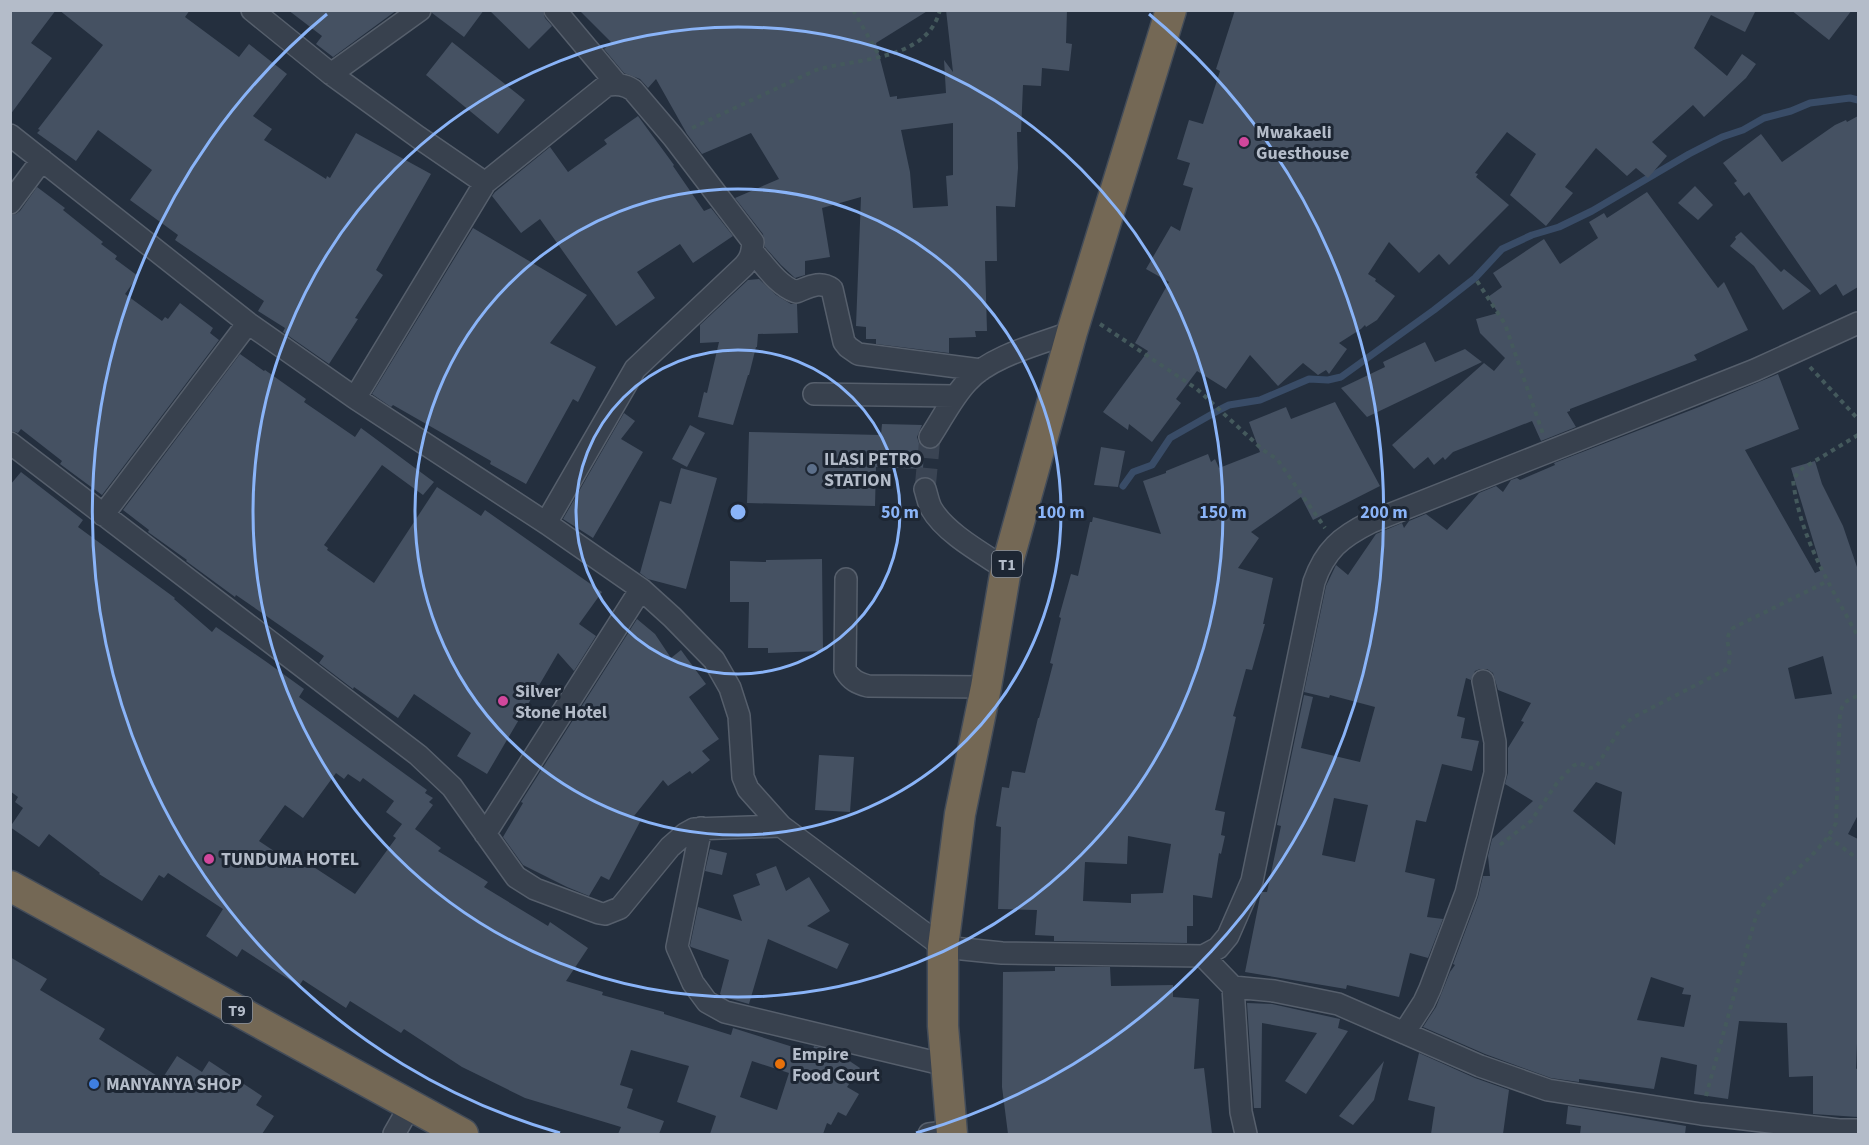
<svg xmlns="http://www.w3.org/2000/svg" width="1869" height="1145" font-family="'Source Sans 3',sans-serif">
<rect width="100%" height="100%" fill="#242f3e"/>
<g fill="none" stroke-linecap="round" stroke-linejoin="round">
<!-- stream -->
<path stroke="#394c67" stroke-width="7" d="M1123 486 1133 472 1152 465 1170 438 1221 409 1229 405 1260 400 1309 379 1328 380 1341 377 1434 310 1475 278 1502 249 1532 235 1559 227 1592 211 1689 154 1722 137 1743 130 1764 118 1791 111 1810 103 1850 98 1858 100"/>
</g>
<!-- building -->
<path fill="#455162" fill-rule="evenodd" d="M10 10H56L31 43 52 58 10 115Z
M59 10H190L185 17 239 57 249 44 287 74 253 116 272 129 264 140 326 179 327 176 330 178 356 133 431 174 376 270 383 275 355 318 358 319 329 364 283 332 285 328 258 311 264 301 175 240 178 235 130 200 152 170 98 130 76 161 37 133 40 130 38 129 103 45Z
M288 10H397L333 57 316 44 322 36Z
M432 10H484L464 37 432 13Z
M489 10H543L545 18 552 26 529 49Z
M579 10H929L876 43 890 97 897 96V99L946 93 944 60 953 72 946 10H1067L1066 43 1072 44 1069 71 1042 68 1041 86 1023 85 1021 132H1017L1018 168 1015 207 996 206 997 261H985L987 331H975L976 337 949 338V353L876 344V339H866V327L856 326 861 197 822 208 830 257 805 261V275L795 278 781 265 765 247 763 234 735 198 779 179 751 133 702 154 687 134 656 79 648 88 640 79 624 73 604 49 611 42ZM953 123V175L946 176 948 206 913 208 910 172 901 130Z
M1235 10H1756L1745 32 1711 15 1694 48 1727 76 1742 54 1756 64 1746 78 1704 117 1693 105 1652 142 1667 156 1648 178 1636 168 1627 176 1596 148 1565 187 1573 193 1546 226 1510 195 1536 154 1507 132 1475 173 1478 174 1476 177 1509 205 1449 265 1439 254 1419 273 1389 242 1368 274 1376 279 1375 281 1395 296 1377 320 1366 327 1365 325 1361 329 1339 343 1347 349 1329 374 1326 370 1318 375 1303 363 1278 386 1250 355 1226 389 1197 371 1176 399 1181 403 1152 442 1129 424 1128 430 1103 412 1148 351 1135 343 1169 282 1146 269 1171 226 1180 231 1193 188 1183 185 1190 163 1177 159 1189 120 1203 124 1220 71 1216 69Z
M1791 10H1852L1829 40Z
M452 42 525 100 498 134 426 75Z
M638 116 674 165 673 166 704 211 711 208 733 236 693 263 680 244 637 272 655 298 616 326 540 219 521 233 492 196 495 192 550 147 568 172 607 144 604 140Z
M1858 116V287L1843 296 1836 284 1820 295 1749 192 1744 196 1734 183 1737 181 1723 163 1761 134 1782 162 1835 125 1846 120 1847 122Z
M1695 186 1713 205 1698 220 1678 203Z
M37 187 65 208 63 210 103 242 101 244 117 256 115 259 138 276 125 294 162 321 165 317 168 319 180 303 213 328 210 333 219 340 102 495 60 464 62 461 21 429 18 433 10 430V215L16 214 20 211Z
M1647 192 1718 288 1724 282 1748 330 1694 355 1697 360 1570 409V411L1567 412 1576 427 1541 441 1532 421 1453 452 1445 460 1443 457 1434 465 1428 457 1414 469 1392 445 1484 363 1494 371 1505 358 1480 333 1476 319 1498 313 1488 297 1502 287 1493 273 1544 239 1560 264 1598 238 1589 222 1604 213 1607 218Z
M473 228 587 295 550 343 596 367 578 402 573 399 526 484 490 464 491 461 393 405 391 407 372 394Z
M1741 232 1781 272 1784 269 1811 291 1783 310 1754 266 1730 246 1736 239 1735 237Z
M758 278 776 295 791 304H797L798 333 758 334 757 347H756L749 375H748L733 425 698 417 704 392 707 393 719 342 700 343V325L748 280 759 279Z
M1425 342 1435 362 1465 349 1482 362 1367 417 1341 388 1385 367 1383 362Z
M240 354 264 371 265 370 306 399 304 402 355 437 361 428 434 482 423 495 382 465 324 545 328 548 327 550 374 583 437 487 481 516 485 510 602 592 579 624 596 636 574 671 558 653 487 774 457 756 471 733 414 694 398 718 354 687 353 689 319 663 324 656 236 595 235 597 186 561 187 560 148 532 149 530 123 510Z
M1778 374 1799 429 1745 450 1815 573 1822 570 1791 468 1815 461 1822 484 1843 526 1858 570V815L1848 834 1858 839V1018L1856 1069 1858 1068V1117L1813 1114V1076L1789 1077 1787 1023 1739 1021 1728 1099 1694 1094 1697 1065 1661 1057 1654 1089 1579 1079V1082L1551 1078 1485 1054 1423 1027 1436 1007 1450 972 1455 965 1453 964 1478 897 1483 876H1490L1488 856 1492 839 1533 801 1505 784 1508 773V748L1524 722 1521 721 1531 703 1498 690 1493 673 1487 669H1480L1475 671 1471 680 1466 678 1457 716 1465 718 1461 738 1479 741 1472 771 1442 764 1426 822 1416 820 1405 872 1435 879 1427 917 1443 919 1428 958 1410 953 1399 997 1347 985 1346 989 1245 972 1261 892H1267L1281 826 1277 825 1304 695 1313 697 1301 748 1360 762 1375 707 1330 695 1329 698 1304 692 1326 586 1336 565 1348 575 1376 534 1402 523 1404 528 1409 521 1426 514 1447 530 1479 493 1496 486 1503 492 1511 480 1517 478 1520 480 1555 465 1554 463 1699 407ZM1823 656 1832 694 1795 699 1788 668ZM1596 782 1622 792 1615 845 1573 811ZM1334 798 1368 805 1355 862 1322 855ZM1651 977 1684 988 1682 994 1691 995 1684 1027 1637 1020Z
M1335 402 1380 486 1313 520 1301 497 1251 532 1259 538 1238 568 1273 578 1263 624H1265L1252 670 1246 669 1233 716 1236 717 1215 810 1225 812 1221 835 1225 836 1221 854 1219 853 1212 898 1193 895V926H1187V943L1054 941V936L1035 935 1037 910 998 909 1001 827 996 826 1002 787 1009 788 1012 771 1025 773 1038 718H1039L1053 664 1050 663 1061 618 1059 617 1071 574 1078 576 1090 522H1092L1093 517 1161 534 1143 481 1166 473V471L1208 454 1211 462 1215 459 1219 468 1260 452 1249 422 1286 407 1291 419ZM1128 836 1171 844 1163 893 1131 894V903L1083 901 1085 862 1127 864Z
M624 413 635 421 621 439 643 452 593 538 563 519Z
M882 424 922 425 917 437 919 443 924 448 923 469 876 467 875 506 747 503 749 432 881 435Z
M690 425 705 433 687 467 672 459Z
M1101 447 1125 451 1118 487 1094 485Z
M681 468 717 478 686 589 648 579 640 573 660 501 671 504Z
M21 472 83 520 78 527 175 598 174 599 212 632 216 627 268 663 304 689 299 697 427 790 425 793 433 798 429 802 433 805 415 829 441 848 438 851 488 882 484 887 548 926 550 922 588 948 566 981 603 992 602 995 664 1012V1014L731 1035 733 1028 812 1053 814 1046 836 1052 860 1068 847 1087 859 1094 846 1116 838 1112 831 1125 827 1123 823 1134H710L716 1116 677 1102 689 1066 631 1050 620 1085 633 1089 627 1108 664 1121 659 1134H618L621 1127 525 1098 462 1067 404 1029 401 1033 350 1001 346 1008 303 980 299 986 242 949 237 957 206 936 223 909 168 873 164 878 159 875 142 901 99 874 100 873 49 834 39 847 10 827 23 808 15 802 18 797 10 791V485ZM336 773 344 779 348 774 360 782 363 778 394 801 386 812 402 824 393 836 396 838 355 894 303 860 298 867 259 841 285 805 303 818ZM752 1061 789 1073 777 1110 740 1097Z
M822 559 823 651 768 653V648H748L749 602H730V561L766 562V560Z
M637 619 655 634 671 658 681 650 706 684 689 697 719 739 702 751 710 760 692 774 690 771 668 786 663 780 634 816 641 820 609 880 601 876 589 896 567 887 523 865 503 837 523 803 521 802Z
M819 755 854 757 850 812 815 810Z
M710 849 727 853 722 875 705 871Z
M776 866 786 891 809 877 830 911 807 926 849 944 837 969 768 939 749 1004 724 997 720 994 729 960 691 947 690 946 698 907 742 921 733 895 760 885 756 874Z
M10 957 47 979 40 990 105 1029 99 1039 162 1079 177 1056 202 1072 209 1061 262 1096 256 1105 274 1116 262 1134H10Z
M1055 967H1110L1111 986 1173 985V997L1199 999 1194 1069 1204 1068 1212 1134H1008L1002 1087 1003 972 1055 971Z
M1247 1003 1272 1004 1340 1019 1338 1028 1348 1031 1306 1094 1285 1081 1317 1033 1262 1023 1261 1108H1254Z
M1419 1053 1475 1078 1509 1090 1503 1134H1431L1435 1107 1408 1100Z
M1384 1061 1374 1100 1353 1125 1339 1116Z
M1568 1106 1686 1126 1685 1134H1580L1581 1126 1566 1124Z"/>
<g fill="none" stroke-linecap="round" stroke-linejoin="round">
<!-- minor-tunnel -->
<path stroke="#3a4453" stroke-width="21" stroke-dasharray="21 10" stroke-linecap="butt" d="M925 489 930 437"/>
<defs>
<path id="minor" d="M252 10 331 74 418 137 485 183
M555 10 617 84
M331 74 420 10
M10 135 248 323 355 398 546 523 641 589 672 617 714 660 730 688 739 716 743 777 748 789 781 826 943 947 1002 953 1203 956 1218 948 1228 936 1252 881 1314 582C1325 550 1341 537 1371 522L1755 370 1858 323
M10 203 42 160
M752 251C765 265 777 285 796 292 809 287 820 280 832 289L844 342 848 347 858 354 981 370
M814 394 955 396
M355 398 485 183 607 85C617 84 624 84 633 90L673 137 753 242C752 253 751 258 744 266L635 369 546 523
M930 437C942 419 952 398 967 382 990 356 1040 344 1072 332
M10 443 418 755 452 787 516 877 535 889 599 913 605 914 620 908 670 847 685 834 694 829 781 826
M925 489C927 495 928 502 931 508 945 533 982 553 1006 569
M103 515 248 323
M846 579 845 670C851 680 857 683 868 686L986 687
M701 828 677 947 693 983 707 1002 725 1012 946 1065
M485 834 641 589
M1203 956 1233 987 1274 991 1338 1004 1480 1066 1548 1090 1701 1114 1839 1130H1858
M1233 987 1241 1112 1246 1134
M1404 1033 1424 1002 1430 989 1466 893 1495 773V742L1483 681
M394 1134 410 1106
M929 1134 952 1131"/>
<path id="highway" d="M10 886 463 1134
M952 1134 943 1026V947L960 814 986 687 1006 569 1072 332 1171 10"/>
</defs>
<!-- minor casing -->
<use href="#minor" stroke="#565f6c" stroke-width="24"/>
<!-- highway casing -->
<use href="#highway" stroke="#434c59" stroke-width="33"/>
<!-- path -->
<path stroke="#44595c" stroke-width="4" stroke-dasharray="4.5 4.5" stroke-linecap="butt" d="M853 10 880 57
M692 128 816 70C857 58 927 61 940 10
M1477 281 1505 324 1543 434
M1100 324 1197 389 1263 450 1277 459 1325 528
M1810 367 1858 419
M1858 435 1800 470 1793 480C1800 539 1831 586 1858 637
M1828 837 1858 859
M1500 845 1531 821 1557 783 1573 766 1579 763 1591 768 1596 767 1619 731 1632 718 1725 670C1738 652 1719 643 1733 628L1828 581
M1706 1096 1756 916C1777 880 1817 860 1836 823L1840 713C1843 702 1848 699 1858 696"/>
<!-- minor -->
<use href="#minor" stroke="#38414e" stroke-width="21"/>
<!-- highway -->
<use href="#highway" stroke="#746855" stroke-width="30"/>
</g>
<!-- distance rings -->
<g fill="none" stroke="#8ab4f8" stroke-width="3">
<circle cx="738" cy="512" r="162"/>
<circle cx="738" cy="512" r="323"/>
<circle cx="738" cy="512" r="485"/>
<path d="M560 1133A646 646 0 0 1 327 14M1149 14A646 646 0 0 1 916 1133"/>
</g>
<!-- markers -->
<g fill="#d1479c" stroke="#1d2633" stroke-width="2">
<circle cx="1244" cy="142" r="6"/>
<circle cx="503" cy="701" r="6"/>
<circle cx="209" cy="859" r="6"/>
</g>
<circle fill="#5c6f8a" stroke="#1d2633" stroke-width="2" cx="812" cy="469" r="6"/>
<circle fill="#e8710a" stroke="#1d2633" stroke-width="2" cx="780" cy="1064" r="6"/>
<circle fill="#3f7fe0" stroke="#1d2633" stroke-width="2" cx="94" cy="1084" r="6"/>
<g text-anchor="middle" stroke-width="6" stroke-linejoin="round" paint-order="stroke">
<!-- shield labels -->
<g fill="#1d2633" stroke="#878f9c" stroke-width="1.5">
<rect x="992" y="551" width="30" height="26" rx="4.5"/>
<rect x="222" y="997" width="30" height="26" rx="4.5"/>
</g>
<g font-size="16" font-weight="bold" fill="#b4bcc9">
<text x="1007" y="570">T1</text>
<text x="237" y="1016">T9</text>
</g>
<!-- poi labels -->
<g font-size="18" font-weight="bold" fill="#b4bcc9" stroke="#1d2633" text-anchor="start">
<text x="1256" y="138">Mwakaeli<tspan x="1256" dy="21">Guesthouse</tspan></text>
<text x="824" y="465">ILASI PETRO<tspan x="824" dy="21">STATION</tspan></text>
<text x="515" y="697">Silver<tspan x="515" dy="21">Stone Hotel</tspan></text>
<text x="221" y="865">TUNDUMA HOTEL</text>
<text x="792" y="1060">Empire<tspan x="792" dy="21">Food Court</tspan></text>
<text x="106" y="1090">MANYANYA SHOP</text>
</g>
</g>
<circle cx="738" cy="512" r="9" fill="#8ab4f8" stroke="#1d2633" stroke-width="3"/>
<g font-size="18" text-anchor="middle" font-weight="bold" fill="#8ab4f8" stroke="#1d2633" stroke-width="6" stroke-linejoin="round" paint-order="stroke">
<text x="900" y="518">50 m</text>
<text x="1061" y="518">100 m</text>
<text x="1223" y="518">150 m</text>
<text x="1384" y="518">200 m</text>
</g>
<!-- border -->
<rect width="1869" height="1145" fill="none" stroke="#b4bcc9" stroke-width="24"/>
</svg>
